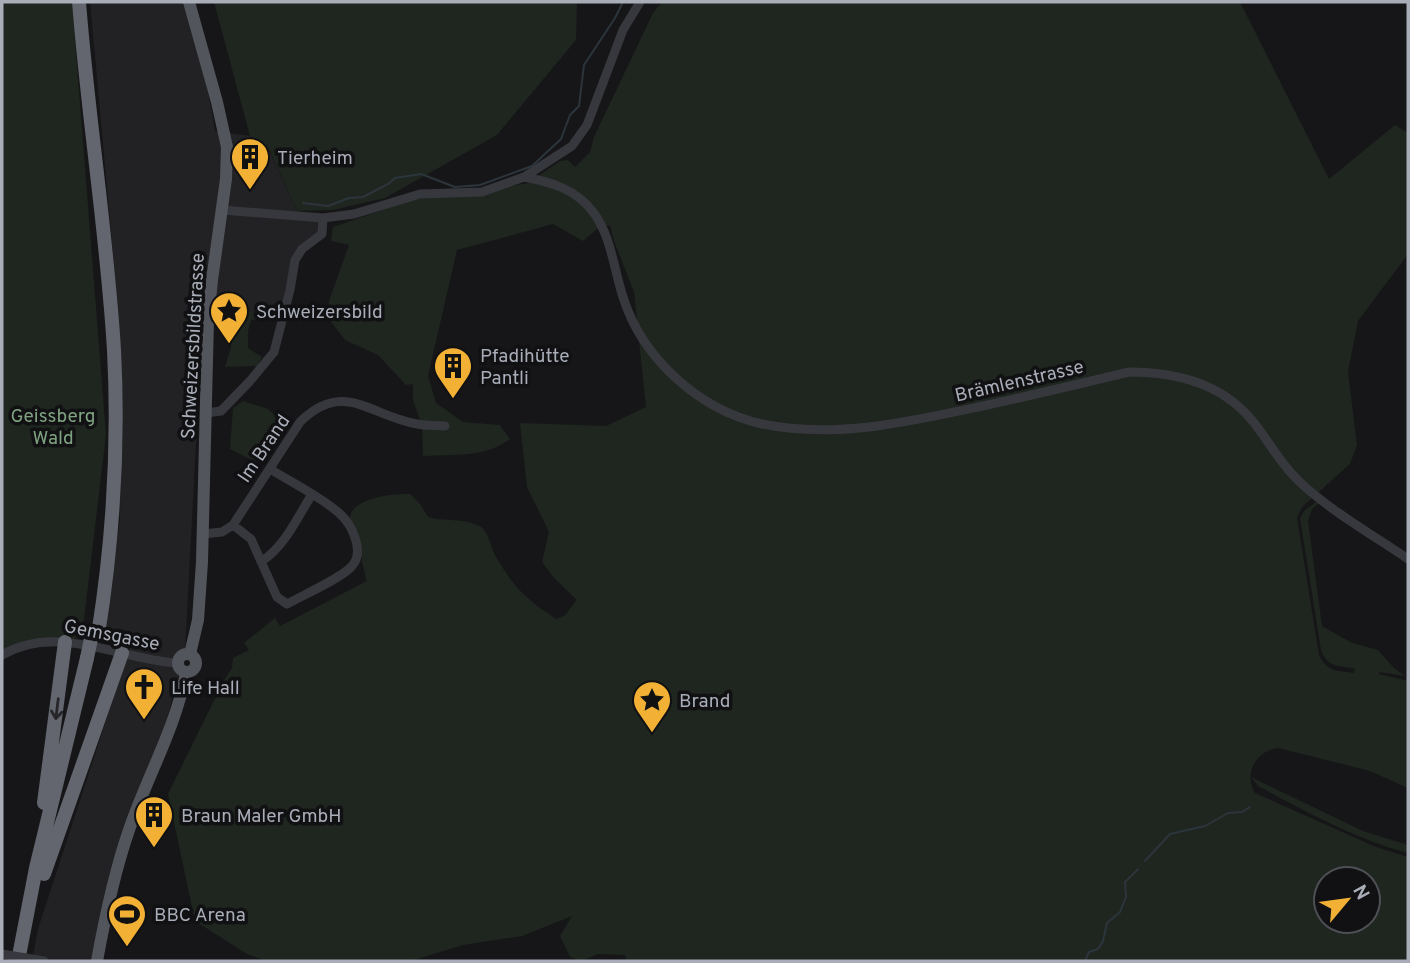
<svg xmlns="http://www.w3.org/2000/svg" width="1410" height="963" font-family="Overpass,sans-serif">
<rect width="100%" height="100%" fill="#161618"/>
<!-- built -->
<path fill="#222225" d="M90 2H185L208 92 215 131 250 136 269 150 301 220 321 222 319 235 300 247 282 310 203 312 185 651 166 722 123 831 110 872 92 961H32L38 929 130 647 105 641 120 519 121 426 118 308Z"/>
<!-- green -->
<path fill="#1e261f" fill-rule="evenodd" d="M2 2H72L106 435 82 636 65 642 54 640 2 655Z
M214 2H577L576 40 497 135 385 198 333 210 297 211 269 149 250 136Z
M662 2H1240L1329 179 1395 125 1408 133V254L1358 321 1348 372 1357 445 1350 464 1302 507 1297 518 1319 655C1328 673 1336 670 1354 673L1355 669C1339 665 1327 668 1321 650L1300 518 1304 511 1316 502H1320L1312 509 1308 521 1322 626 1352 643 1378 650 1394 668 1405 676 1380 672 1379 674 1408 681V788L1370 771 1278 748C1256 751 1243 774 1255 793L1376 847 1408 857V961H627L625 955 598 954 581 961 570 957 560 936 572 916 522 936 463 945 411 961H266L247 954 195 921 168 794 224 680 232 668 233 658 249 650 244 643 275 618 280 626 367 581C363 569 362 560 360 548 359 539 351 531 350 522 346 498 394 493 410 494L420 504 428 517C445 522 464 517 481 527 489 532 491 550 498 560 506 574 517 589 529 599 537 607 547 612 556 619L564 616 577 600 555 579 542 562 549 532 527 487 520 423 606 426 646 407 634 292 614 241 610 225 597 229 583 241 553 224 457 250 428 376 436 403 463 422 500 425 510 439C485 458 453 454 423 456L422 426 413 400V384L406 385 378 355 345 340 328 318 329 301 349 245 331 241 333 227 421 197 459 196 528 183 560 161 568 160 575 167 590 152 594 137 653 13ZM1326 879H1368V921H1326Z
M278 310V317L251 320 248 331V348L262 357 257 366 225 367 231 347 235 312Z
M243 401 268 409 286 426 266 461 252 460 230 449 233 408Z
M1251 777 1363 831 1408 845V853C1355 839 1307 812 1258 786Z"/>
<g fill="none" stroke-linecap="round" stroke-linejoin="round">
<!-- stream -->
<path stroke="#2c353c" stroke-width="2" d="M303 203 328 206 349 198 363 197 388 184 395 178 421 174 455 187 480 185 532 166 561 139 570 115 579 106 584 65 615 18 623 2
M1145 861 1170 834 1205 826 1228 813 1242 812 1250 807
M1085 961 1089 952 1098 949 1103 941 1107 923 1120 912 1126 897 1125 882 1138 869"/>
<!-- minor -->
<path stroke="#37383d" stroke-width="9" d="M524 177C551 182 576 189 593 212 611 235 614 270 623 297 642 358 699 410 762 424 833 439 909 422 978 407 1029 396 1079 384 1129 372 1173 372 1219 382 1250 418 1265 435 1276 457 1292 474 1319 504 1373 535 1408 559
M222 210 323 218 354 214 420 194 482 192 524 177 572 146 587 125 623 30 640 2
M206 413 221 411 250 381 274 352 290 290 295 260 302 249 322 234 323 218
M233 525 251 539 277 597 287 604C303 595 342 578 352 566 365 552 352 524 339 513 321 497 291 482 270 469
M203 534 222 532 233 525 300 422C344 379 370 416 417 424 426 426 436 425 445 426
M262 561C285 546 297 518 311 496
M2 655C58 623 118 659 177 663"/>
<!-- major -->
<path stroke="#53555c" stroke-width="12" d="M189 2 217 102 227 147 226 179 212 280 208 320 202 562 198 620 190 654
M178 663a9 9 0 1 1 18 0a9 9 0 1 1-18 0Z
M97 961C105 917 114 873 129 830 147 777 176 727 186 673"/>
<!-- highway -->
<path stroke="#63666e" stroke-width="14" d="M79 2C88 118 107 233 114 350 119 446 113 541 98 635
M44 803 65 642
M44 874 122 653
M18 961 36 868 87 658"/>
<!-- minor-bridge -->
<path stroke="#37383d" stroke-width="9" d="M2 954 44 961"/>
<!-- highway-bridge -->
<path stroke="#63666e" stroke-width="14" d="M87 658 92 634"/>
</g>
<!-- one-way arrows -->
<defs><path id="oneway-shaft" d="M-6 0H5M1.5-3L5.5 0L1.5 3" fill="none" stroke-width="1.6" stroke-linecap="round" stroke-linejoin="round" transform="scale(1.75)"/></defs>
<use stroke="#26262a" href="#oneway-shaft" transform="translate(57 709) rotate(97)"/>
<!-- icons -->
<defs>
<symbol id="building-pin" viewBox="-11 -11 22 30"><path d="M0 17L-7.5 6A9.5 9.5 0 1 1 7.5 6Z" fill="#f2b134" stroke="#111113"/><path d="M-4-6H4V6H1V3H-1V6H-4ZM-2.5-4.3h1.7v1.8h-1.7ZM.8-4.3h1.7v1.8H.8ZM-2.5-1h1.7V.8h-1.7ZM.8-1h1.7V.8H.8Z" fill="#111"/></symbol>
<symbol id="sight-pin" viewBox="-11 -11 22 30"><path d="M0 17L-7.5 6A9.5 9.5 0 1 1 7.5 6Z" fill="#f2b134" stroke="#111113"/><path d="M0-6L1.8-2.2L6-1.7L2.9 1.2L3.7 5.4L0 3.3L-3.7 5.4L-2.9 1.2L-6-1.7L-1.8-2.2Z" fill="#111"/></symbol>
<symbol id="church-pin" viewBox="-11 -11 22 30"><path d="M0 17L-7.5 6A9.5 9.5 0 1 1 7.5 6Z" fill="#f2b134" stroke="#111113"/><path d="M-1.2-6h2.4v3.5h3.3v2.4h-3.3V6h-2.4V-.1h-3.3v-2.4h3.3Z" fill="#111"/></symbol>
<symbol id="stadium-pin" viewBox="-11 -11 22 30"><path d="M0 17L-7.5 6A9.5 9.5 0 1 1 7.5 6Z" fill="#f2b134" stroke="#111113"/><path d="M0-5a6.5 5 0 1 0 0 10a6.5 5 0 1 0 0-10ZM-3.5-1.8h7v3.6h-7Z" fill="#111"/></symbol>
</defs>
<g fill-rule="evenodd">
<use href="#building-pin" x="228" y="135" width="44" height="60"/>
<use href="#sight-pin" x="207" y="289" width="44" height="60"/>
<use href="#building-pin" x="431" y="344" width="44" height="60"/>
<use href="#church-pin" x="122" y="665" width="44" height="60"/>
<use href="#sight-pin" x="630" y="678" width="44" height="60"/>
<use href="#building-pin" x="132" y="793" width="44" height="60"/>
<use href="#stadium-pin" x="105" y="892" width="44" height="60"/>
</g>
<g text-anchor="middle" stroke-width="7" stroke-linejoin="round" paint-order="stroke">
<!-- poi labels -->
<g font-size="19" fill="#a8adb8" stroke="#111113" text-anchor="start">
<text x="277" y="164">Tierheim</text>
<text x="256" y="318">Schweizersbild</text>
<text x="480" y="362">Pfadihütte<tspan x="480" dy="22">Pantli</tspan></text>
<text x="171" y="694">Life Hall</text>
<text x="679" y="707">Brand</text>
<text x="181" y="822">Braun Maler GmbH</text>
<text x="154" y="921">BBC Arena</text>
</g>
<!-- street labels -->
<g font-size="19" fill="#a8adb8" stroke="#111113">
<text transform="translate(192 346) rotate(-87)" y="7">Schweizersbildstrasse</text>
<text transform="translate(1019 380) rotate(-13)" y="7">Brämlenstrasse</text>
<text transform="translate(263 448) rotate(-56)" y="7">Im Brand</text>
<text transform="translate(112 634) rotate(11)" y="7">Gemsgasse</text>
</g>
<!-- park labels -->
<g font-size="19" fill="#7fa381" stroke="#111113">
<text x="53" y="422">Geissberg<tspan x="53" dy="22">Wald</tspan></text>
</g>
</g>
<!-- border -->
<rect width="1410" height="963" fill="none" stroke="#a8adb8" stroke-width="7"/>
<!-- north arrow -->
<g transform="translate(1347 900) rotate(61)"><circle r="33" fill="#111113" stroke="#4d4f55" stroke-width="2"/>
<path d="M0-5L12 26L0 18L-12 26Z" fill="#f2b134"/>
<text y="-10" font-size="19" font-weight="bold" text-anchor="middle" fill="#a8adb8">N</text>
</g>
</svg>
